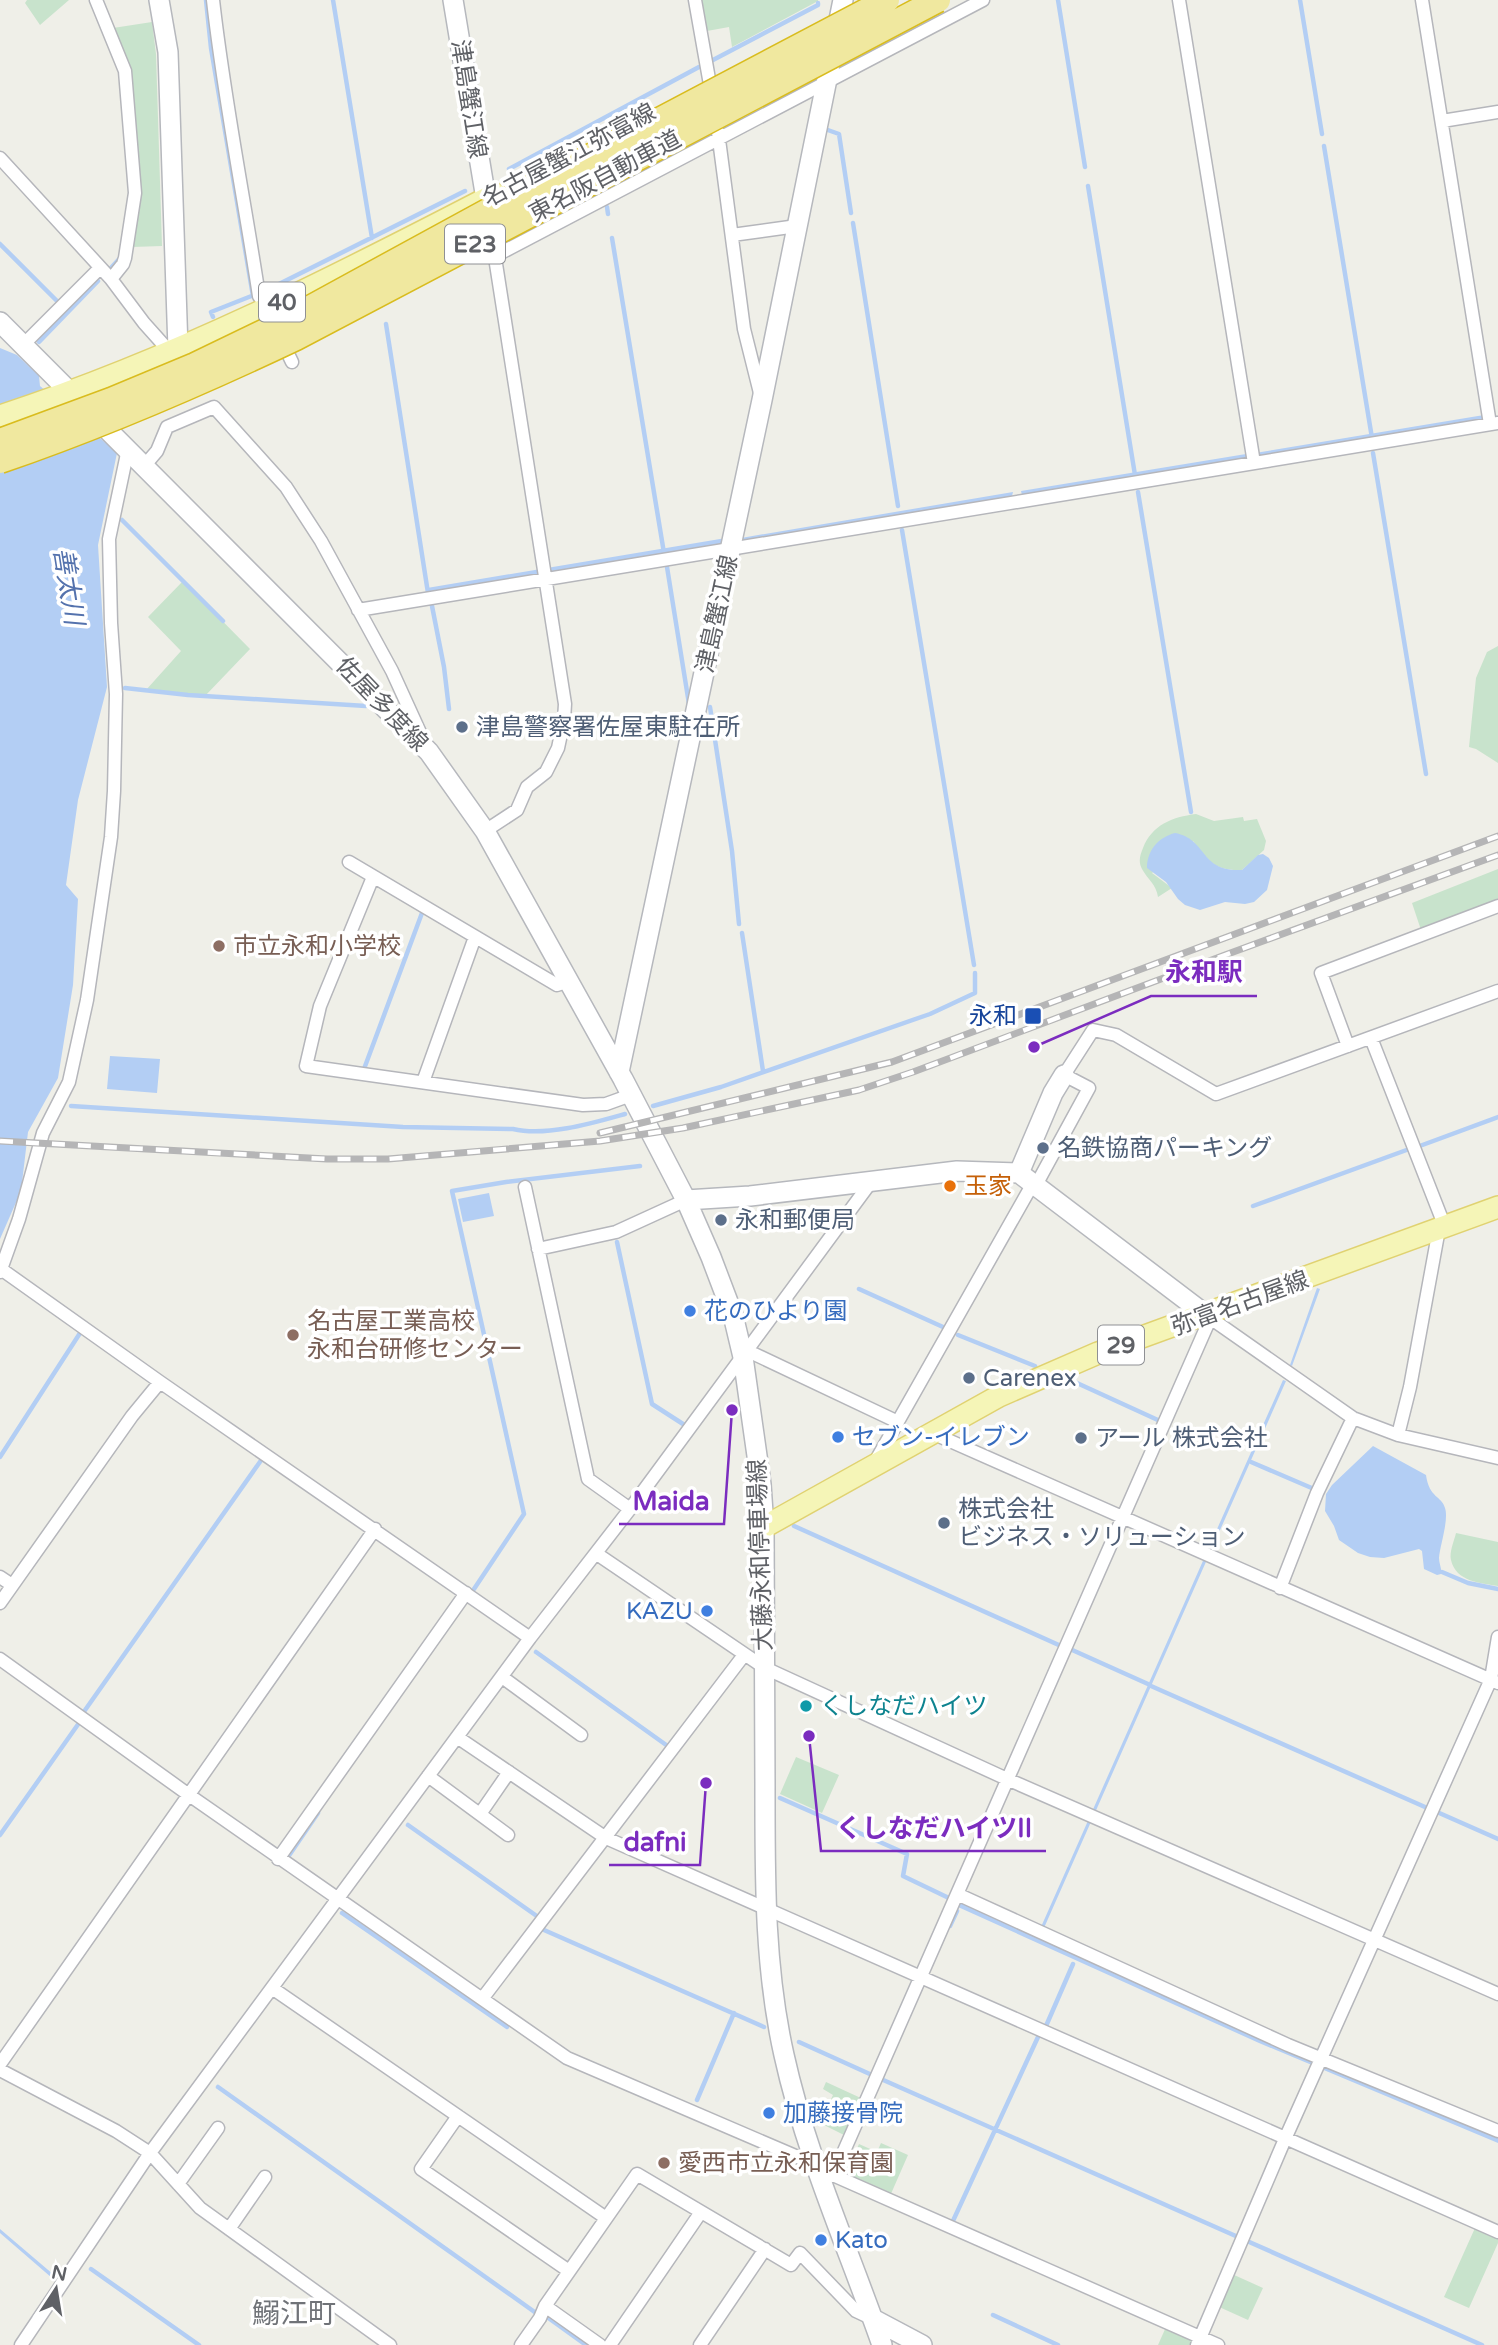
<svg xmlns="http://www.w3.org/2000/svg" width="1498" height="2345" font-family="'Varela Round','Noto Sans JP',sans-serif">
<rect width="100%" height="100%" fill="#efefe8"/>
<!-- green -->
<path fill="#c8e3cc" d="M27 0H69L40 25 25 3Z
M702 0H818V1L732 47 729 27 707 31Z
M152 22 156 54 162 246 132 247 137 192 113 28Z
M183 581 250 649 205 696 146 690 181 651 148 617Z
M1498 646V763L1476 749 1469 747 1476 678 1487 652Z
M1196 814 1214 821 1243 817 1244 821 1257 819 1266 841 1264 850 1242 870C1215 871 1208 861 1193 841L1152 873 1172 888 1158 897C1156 884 1148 880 1142 869 1138 862 1140 855 1143 848 1152 825 1172 817 1196 814Z
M1498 869V902L1421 930 1412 903Z
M1456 1533 1498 1542V1586C1481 1583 1456 1582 1451 1560 1449 1553 1454 1541 1456 1533Z
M796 1757 839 1775 822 1813 780 1794Z
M826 2082 863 2099 846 2136 820 2123 833 2095 823 2089Z
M881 2143 908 2155 890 2196 843 2176 840 2169 846 2157 852 2160 859 2144 877 2152Z
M1475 2228 1498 2239V2243L1469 2308 1444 2297Z
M1232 2274 1263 2288 1248 2320 1217 2306Z
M1166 2327 1191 2338 1192 2345H1158Z"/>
<!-- water -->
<path fill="#b3cef4" d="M0 348 17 355 39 376 40 386 117 453 98 545 107 687 78 800 66 885 78 899 73 985 58 1078 28 1132 21 1191 0 1239Z
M1484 415V419L1256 457 1255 453Z
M1246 454V458L1022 495 1021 491Z
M1013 492 1012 496 740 541 741 538Z
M726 538 724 543 428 593 427 588Z
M1175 833C1208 839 1199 872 1242 870L1258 855 1263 854 1269 858 1273 866 1267 890 1254 902 1245 904 1225 902 1200 910 1185 905 1178 899 1166 882 1147 868C1147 850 1159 837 1175 833Z
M110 1056 160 1059 157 1093 107 1089Z
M489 1193 494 1216 463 1222 458 1199Z
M1317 1288 1320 1289 1292 1366 1290 1365Z
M1283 1380 1286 1381 1040 1937 1316 2061 1498 2138V2143L1259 2043 958 1907 950 1901 952 1898 1037 1936Z
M1373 1446 1426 1475C1429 1498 1442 1496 1445 1508 1449 1520 1440 1545 1439 1558 1439 1564 1442 1568 1441 1574L1437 1575 1424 1569 1422 1551 1419 1549 1384 1558 1370 1557 1358 1553 1339 1540 1334 1526 1325 1511 1326 1494 1332 1485Z
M0 2229 54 2275 52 2278 0 2233Z"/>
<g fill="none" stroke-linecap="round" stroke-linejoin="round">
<!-- stream -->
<path stroke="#b3cef4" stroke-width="4.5" d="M206 0 211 48 253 296
M333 0 372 238
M1058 0 1085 167
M1300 0 1322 134
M713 60 818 5V3
M825 129 839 134 851 213
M1324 146 1372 438
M509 169 699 67
M1088 186 1135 475
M607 207 608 214
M853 223 898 506
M612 238 664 553
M0 244 59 303
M109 270 121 257
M265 291 465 191
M213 317 211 312 254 295
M386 324 428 593
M39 342 98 281
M1373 453 1426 774
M1138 492 1191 812
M122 520 223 621
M902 530 974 965
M667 567 689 704
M432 606 444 667 449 709
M125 688 188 695 366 706
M710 707 732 851 739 924
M742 933 763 1071
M364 1069 422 913
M71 1106 403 1127 513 1129C546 1137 593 1123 625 1114
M653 1106 721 1087 930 1014 975 993V973
M1417 1147 1498 1117
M1253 1206 1412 1148
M617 1242 652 1404 683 1424
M859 1289 943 1327
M958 1335 1035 1366
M1066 1378 1160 1421
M0 1457 82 1330
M1251 1462 1314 1489
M794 1526 1061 1646
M1442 1572 1468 1583 1498 1589
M474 1589 524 1514 452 1191 506 1182 640 1166
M1070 1649 1148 1684
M536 1652 669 1747
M1151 1686 1425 1807
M83 1713 262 1459
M780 1798 907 1854 903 1876 953 1900
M1437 1812 1498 1839
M408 1825 541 1919
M0 1835 79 1723
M288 1857 318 1813
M342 1913 507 2027
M950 1926 957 1911
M544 1930 764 2027
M1046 2026 1073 1964
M799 2042 872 2075
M883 2075 881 2079 1238 2237
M218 2087 536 2313
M697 2100 734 2013
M952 2223 1038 2037
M1247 2241 1482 2345
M91 2269 199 2345
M993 2315 1058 2345
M547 2317 586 2345"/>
<defs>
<path id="street" d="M96 0 125 71 135 193 125 258 123 264 111 279
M213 0C224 99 244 197 259 296L269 311
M695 0 712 96
M1179 0 1254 463
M1422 0 1490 424
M1442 121 1498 112
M718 132 744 329 760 393
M0 158 111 279 144 323 170 352
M732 235 797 226
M495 256 983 0
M282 341 292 362
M23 345 100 268
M145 465 157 451 167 427 214 407 286 487 321 541 392 671 423 739
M358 610 1498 423
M485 831 517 810 527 787 546 772 558 748 564 720 565 704 491 232
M349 862 557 985 569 981
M373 877 320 1006 306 1066 583 1105 606 1104 631 1095
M1371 1038 1445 1227
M1348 1046 1321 973 1498 906
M423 1082 475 937
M525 1187 588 1479 630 1509
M1035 1187 1089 1088 1064 1075 1093 1030 1116 1035 1216 1094 1498 991
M538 1249 616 1232 686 1200
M1 1269 160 1382 530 1638
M0 1272 19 1219 43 1133 69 1082 87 1000 111 837 114 791 116 694 111 623 109 539 128 449
M1206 1315 1353 1418 1398 1435 1498 1458
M748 1351 898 1422
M932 1433 1498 1683
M1398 1435 1410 1387 1439 1229
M875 1462 1032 1185
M597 1554 765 1668 1007 1779 1498 1994
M0 1577 12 1585
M1280 1588 1317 1493 1353 1418
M0 1603 132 1416 160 1382
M0 1659 189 1795 567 2058 814 2164
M502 1677 581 1735
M457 1737 606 1838 1498 2232
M428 1776 508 1835
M480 1814 509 1772
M278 1859 466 1593
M957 1894 1288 2045 1498 2131
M272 1988 606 2218
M482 1999 744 1655
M0 2064 375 1529
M0 2070 116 2131 150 2153 200 2208 390 2345
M458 2116 421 2169 569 2271
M826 2172 1218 2345
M833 2176 1210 1319
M178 2184 218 2128
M229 2229 265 2177
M545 2306 600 2345
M21 2345 150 2153 530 1638 630 1509 871 1182
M521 2345 540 2318 545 2306 637 2174 791 2265 800 2253 856 2311 873 2319
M610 2345 701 2212
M700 2345 765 2249
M1197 2345 1285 2139 1491 1679 1498 1637"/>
<path id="secondary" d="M159 0 168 52 178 349
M453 0 486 199
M0 322 429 752 485 831 623 1079 686 1200 711 1257 733 1315 743 1357 761 1484 764 1527C764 1614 765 1700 765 1786 765 1876 764 1966 784 2055 806 2155 848 2248 882 2345
M619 1072 762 400 843 0
M1019 1173 1206 1315
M1019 1173 1053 1093 1064 1075
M686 1200 750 1196 957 1171 1019 1173
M873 2319 922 2345"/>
<path id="primary" d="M0 416C173 360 335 277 495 194
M764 1527 999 1396 1098 1353 1498 1207"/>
</defs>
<!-- street casing -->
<use href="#street" stroke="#b5b6bb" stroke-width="15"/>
<!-- secondary casing -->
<use href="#secondary" stroke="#b6b8bd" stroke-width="22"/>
<!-- primary casing -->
<use href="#primary" stroke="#e0d271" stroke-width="24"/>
<!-- street -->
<use href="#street" stroke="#fff" stroke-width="12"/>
<!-- secondary -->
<use href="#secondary" stroke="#fff" stroke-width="19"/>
<!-- primary -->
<use href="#primary" stroke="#f5f5b7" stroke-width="21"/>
<defs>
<path id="rail" d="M600 1133 892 1062 1498 836
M0 1141 327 1159H388L600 1141 683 1128 859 1090 913 1072 1225 955 1498 855"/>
</defs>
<!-- rail casing -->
<use href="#rail" stroke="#b5b5b6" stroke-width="7"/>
<!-- rail -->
<use href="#rail" stroke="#fff" stroke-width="4.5" stroke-dasharray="13" stroke-linecap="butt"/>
<defs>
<path id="highway-bridge" d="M0 441 111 400 195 365 286 321 515 196 887 0
M0 461C102 426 199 384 296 338L938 0"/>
</defs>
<!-- highway-bridge casing -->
<use href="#highway-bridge" stroke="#d9bc1e" stroke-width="27" stroke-linecap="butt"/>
<!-- highway-bridge -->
<use href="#highway-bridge" stroke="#f0e89f" stroke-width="24"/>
</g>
<!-- markers -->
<g fill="#5c6f8a" stroke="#fff" stroke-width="2.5">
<circle cx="462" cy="727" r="7"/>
<circle cx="1043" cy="1148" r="7"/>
<circle cx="721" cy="1220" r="7"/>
<circle cx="969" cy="1378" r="7"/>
<circle cx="1081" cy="1438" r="7"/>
<circle cx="944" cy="1523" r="7"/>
</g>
<g fill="#8d6e63" stroke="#fff" stroke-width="2.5">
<circle cx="219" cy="946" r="7"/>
<circle cx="293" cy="1335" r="7"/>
<circle cx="664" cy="2163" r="7"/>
</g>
<rect fill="#1a4fb4" stroke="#fff" stroke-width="2.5" x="1024" y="1007" width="18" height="18" rx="3.5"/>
<circle fill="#e8710a" stroke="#fff" stroke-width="2.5" cx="950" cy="1186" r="7"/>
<g fill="#3f7fe0" stroke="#fff" stroke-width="2.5">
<circle cx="690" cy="1311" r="7"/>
<circle cx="838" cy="1437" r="7"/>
<circle cx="707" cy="1611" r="7"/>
<circle cx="769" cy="2113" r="7"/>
<circle cx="821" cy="2240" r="7"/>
</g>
<circle fill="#0f9aa8" stroke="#fff" stroke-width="2.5" cx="806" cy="1706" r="7"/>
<g text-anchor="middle" stroke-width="7" stroke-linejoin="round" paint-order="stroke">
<!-- shield labels -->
<g fill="#fff" stroke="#8f9094" stroke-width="2">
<rect x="445" y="224.5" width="60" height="39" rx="5"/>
<rect x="259" y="282.5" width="46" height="39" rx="5"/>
<rect x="1098" y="1325.5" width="46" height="39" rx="5"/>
</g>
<g font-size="23" font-weight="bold" fill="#5f6166">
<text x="475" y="252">E23</text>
<text x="282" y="310">40</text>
<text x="1121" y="1353">29</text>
</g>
<!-- street labels -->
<g font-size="24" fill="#5f6166" stroke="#fff">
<text transform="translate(469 99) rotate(81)" y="8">津島蟹江線</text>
<text transform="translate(569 155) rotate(-28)" y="8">名古屋蟹江弥富線</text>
<text transform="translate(605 176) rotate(-28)" y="8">東名阪自動車道</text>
<text transform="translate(717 614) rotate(-78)" y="8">津島蟹江線</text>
<text transform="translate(382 704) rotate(46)" y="8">佐屋多度線</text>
<text transform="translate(1240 1303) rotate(-20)" y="8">弥富名古屋線</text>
<text transform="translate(760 1555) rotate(-92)" y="8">大藤永和停車場線</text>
</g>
<!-- service labels -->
<g font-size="24" fill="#4e5e75" stroke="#fff" text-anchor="start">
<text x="476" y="735">津島警察署佐屋東駐在所</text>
<text x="1057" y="1156">名鉄協商パーキング</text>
<text x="735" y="1228">永和郵便局</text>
<text x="983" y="1386">Carenex</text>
<text x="1095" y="1446">アール 株式会社</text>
<text x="958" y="1517">株式会社<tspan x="958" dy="28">ビジネス・ソリューション</tspan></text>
</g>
<!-- education labels -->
<g font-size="24" fill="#785e54" stroke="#fff" text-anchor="start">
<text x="233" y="954">市立永和小学校</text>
<text x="307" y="1329">名古屋工業高校<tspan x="307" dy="28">永和台研修センター</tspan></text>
<text x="678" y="2171">愛西市立永和保育園</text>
</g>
<!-- transit labels -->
<g font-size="24" fill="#164399" stroke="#fff" text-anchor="end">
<text x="1017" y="1024">永和</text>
</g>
<!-- food labels -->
<g font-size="24" fill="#c56008" stroke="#fff" text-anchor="start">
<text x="964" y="1194">玉家</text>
</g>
<!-- shop labels -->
<g font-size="24" fill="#366cbe" stroke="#fff" text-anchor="start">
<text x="704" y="1319">花のひより園</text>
<text x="852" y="1445">セブン-イレブン</text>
<text x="693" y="1619" text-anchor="end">KAZU</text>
<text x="783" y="2121">加藤接骨院</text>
<text x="835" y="2248">Kato</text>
</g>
<!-- culture labels -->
<g font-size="24" fill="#0d838f" stroke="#fff" text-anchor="start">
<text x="820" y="1714">くしなだハイツ</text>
</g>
<!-- water labels -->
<g font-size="26" font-style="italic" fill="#5472ad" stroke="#fff">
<text transform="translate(69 586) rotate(81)" y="9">善太川</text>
</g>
<!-- quarter labels -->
<g font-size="28" fill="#707378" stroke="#fff">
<text x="294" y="2323">鰯江町</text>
</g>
</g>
<!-- callouts -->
<path fill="none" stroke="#7b2cbf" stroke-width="2.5" d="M1034 1047L1151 996H1257M732 1410L724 1524H619M809 1736L821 1851H1046M706 1783L700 1865H609"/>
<g fill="#7b2cbf" stroke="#fff" stroke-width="2.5">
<circle cx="1034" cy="1047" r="7"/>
<circle cx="732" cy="1410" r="7"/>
<circle cx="809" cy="1736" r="7"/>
<circle cx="706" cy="1783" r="7"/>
</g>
<g font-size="26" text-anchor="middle" font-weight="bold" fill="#7b2cbf" stroke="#fff" stroke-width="7" stroke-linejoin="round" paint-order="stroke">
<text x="1204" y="981">永和駅</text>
<text x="671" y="1510">Maida</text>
<text x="934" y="1837">くしなだハイツII</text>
<text x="655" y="1851">dafni</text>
</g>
<!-- north arrow -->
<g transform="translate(56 2289) rotate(12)" stroke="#ffffff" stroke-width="5" paint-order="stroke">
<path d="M0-5L12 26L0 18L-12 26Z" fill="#5f6166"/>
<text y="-10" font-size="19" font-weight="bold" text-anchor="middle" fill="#5f6166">N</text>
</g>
</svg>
